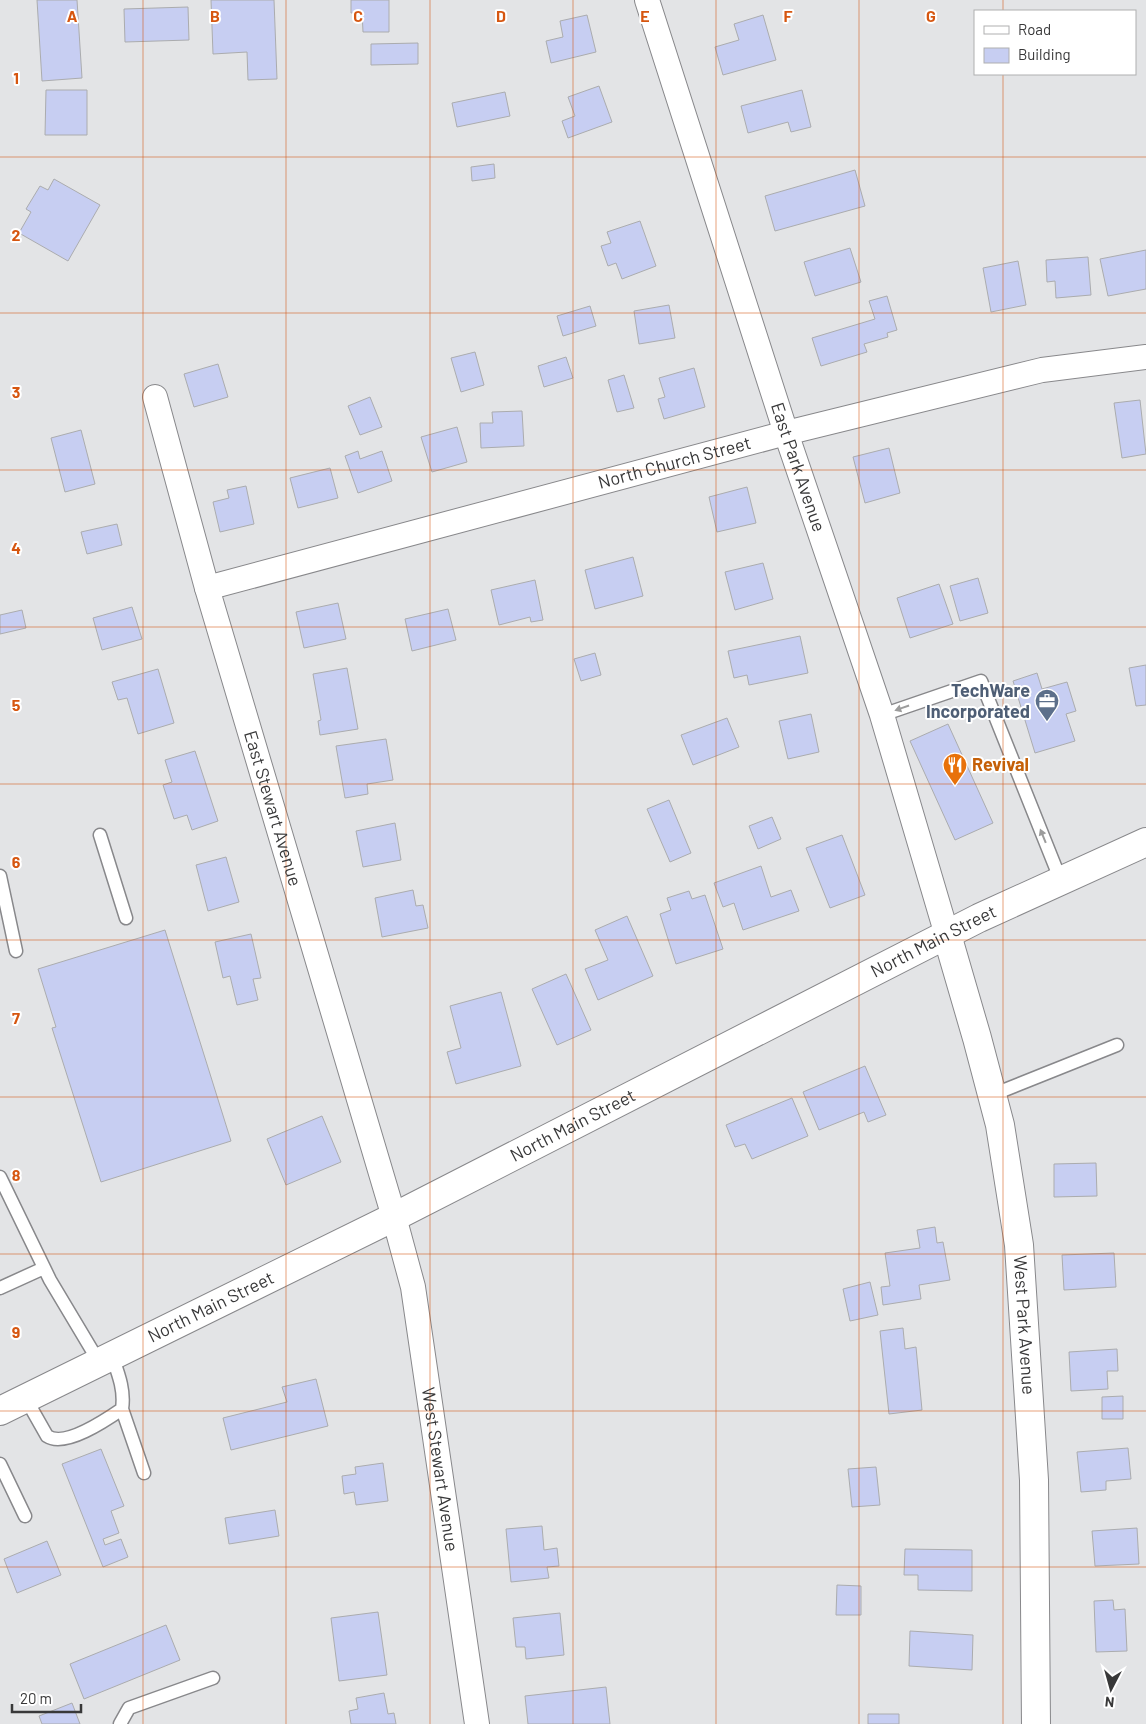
<svg xmlns="http://www.w3.org/2000/svg" width="1146" height="1724" font-family="Barlow,sans-serif">
<rect width="100%" height="100%" fill="#e3e4e6"/>
<!-- building -->
<path fill="#c7cef2" stroke="#abacae" d="M37 0H77L82 78 42 81Z
M211 0H274L277 79 248 80 247 52 213 54Z
M351 0H389V32H363L362 12 351 13Z
M188 7 189 40 125 42 124 9Z
M587 15 596 52 551 63 546 41 563 37 560 21Z
M763 15 776 60 723 75 715 47 739 40 734 24Z
M418 43V64L371 65V44Z
M599 86 612 122 568 138 562 121 575 116 568 97Z
M46 90H87V135H45Z
M802 90 811 127 791 132 788 122 748 133 741 106Z
M505 92 510 116 457 127 452 103Z
M494 164 495 178 472 181 471 167Z
M855 170 865 206 775 231 765 196Z
M54 179 100 205 68 261 19 233 31 212 26 209 40 186 48 190Z
M640 221 656 266 622 279 616 263 608 266 601 246 611 243 607 232Z
M850 248 861 282 815 296 804 262Z
M1146 250V289L1108 296 1100 259Z
M1088 257 1091 295 1056 298 1055 281 1047 282 1046 260Z
M1018 261 1026 305 991 312 983 268Z
M887 296 897 330 887 333 888 337 864 344 867 352 821 366 812 338 875 319 869 301Z
M669 305 675 338 639 344 634 311Z
M590 306 596 326 563 336 557 316Z
M475 352 484 385 461 392 451 358Z
M566 357 573 378 544 387 538 366Z
M218 364 228 397 194 407 184 374Z
M694 368 705 407 664 419 658 399 665 397 659 378Z
M624 375 634 408 617 412 608 380Z
M370 397 382 427 360 435 348 406Z
M1140 400 1146 454 1122 458 1114 403Z
M522 411 524 446 481 448 480 423H493L492 412Z
M457 427 467 462 432 472 421 437Z
M81 430 95 484 65 492 51 438Z
M889 448 900 493 865 503 853 457Z
M358 451 360 459 382 451 392 481 358 493 345 456Z
M330 468 338 498 298 508 290 478Z
M246 486 254 524 220 532 213 502 229 498 227 490Z
M747 487 756 523 717 532 709 497Z
M117 524 122 545 87 554 81 532Z
M633 557 643 596 595 609 585 570Z
M763 563 773 599 735 610 725 572Z
M978 578 988 613 960 621 950 586Z
M535 580 543 620 531 622 530 617 499 625 491 590Z
M939 584 953 624 910 638 897 598Z
M338 603 346 639 304 648 296 612Z
M132 607 142 639 102 650 93 618Z
M448 609 456 640 412 651 405 619Z
M22 610 26 628 0 634V615Z
M800 636 808 673 749 685 747 675 734 678 728 651Z
M595 653 601 675 581 681 574 659Z
M1146 665V705L1136 706 1129 668Z
M347 668 358 729 320 735 318 721 321 720 313 674Z
M158 669 174 723 138 734 127 698 118 700 112 682Z
M1037 673 1042 689 1067 682 1076 711 1066 714 1075 741 1035 753 1013 681Z
M811 714 819 752 788 759 779 721Z
M727 718 739 747 693 765 681 735Z
M948 724 993 823 955 840 910 741Z
M386 739 393 780 367 784 368 794 345 798 336 746Z
M195 751 218 821 192 830 187 815 174 819 163 785 172 782 165 760Z
M669 800 691 853 670 862 647 809Z
M772 817 781 839 758 849 749 826Z
M395 823 401 860 363 867 356 831Z
M842 835 865 895 830 908 806 848Z
M226 857 239 902 208 911 196 865Z
M761 866 771 897 791 890 799 911 743 930 734 903 723 907 714 883Z
M413 890 416 906 423 905 428 928 382 937 375 898Z
M689 891 692 899 705 895 723 949 676 964 660 914 671 910 667 898Z
M627 916 653 976 598 1000 585 969 608 960 595 930Z
M165 930 231 1141 101 1182 52 1028 56 1027 38 969Z
M251 934 261 978 253 979 258 1000 237 1005 230 976 223 978 215 942Z
M566 974 591 1030 557 1045 532 989Z
M501 992 521 1066 456 1084 447 1052 461 1048 450 1006Z
M865 1066 886 1115 868 1122 864 1112 819 1130 803 1092Z
M792 1098 808 1136 752 1159 745 1144 735 1147 726 1125Z
M322 1116 341 1162 286 1185 267 1139Z
M1096 1163 1097 1196 1054 1197V1164Z
M935 1227 937 1243 943 1242 950 1280 919 1285 921 1299 883 1305 881 1287 890 1286 885 1253 920 1248 917 1230Z
M1114 1253 1116 1287 1064 1290 1062 1255Z
M870 1282 878 1315 850 1321 843 1289Z
M903 1328 905 1349 916 1347 922 1410 889 1414 880 1331Z
M1117 1349 1118 1371H1107L1108 1389 1071 1391 1069 1352Z
M316 1379 328 1426 231 1450 223 1418 287 1402 282 1387Z
M1123 1396V1419H1102V1397Z
M1128 1448 1131 1479 1106 1481V1490L1081 1492 1077 1452Z
M101 1449 124 1506 111 1511 119 1533 103 1539 105 1545 121 1539 128 1557 103 1567 62 1464Z
M383 1463 388 1501 356 1505 354 1492 344 1494 342 1476 356 1474 355 1467Z
M876 1467 880 1505 852 1507 848 1469Z
M275 1510 279 1536 229 1544 225 1518Z
M542 1526 544 1550 557 1548 559 1566 547 1567 549 1578 511 1582 506 1529Z
M1137 1528 1139 1564 1095 1566 1092 1531Z
M47 1541 61 1575 17 1593 4 1559Z
M905 1549 972 1550V1591L918 1590V1575H904Z
M837 1585 861 1586V1615H836Z
M1113 1600 1114 1610 1125 1609 1127 1651 1096 1652 1094 1601Z
M378 1612 387 1675 339 1681 331 1618Z
M560 1613 564 1655 526 1659 525 1647H516L513 1618Z
M166 1625 180 1660 84 1699 70 1664Z
M910 1631 973 1635 972 1670 909 1666Z
M606 1687 610 1724H528L525 1696Z
M384 1693 388 1714 394 1713 396 1724H351L349 1711 358 1709 356 1698Z
M72 1703 80 1724H42L39 1716Z
M868 1714H899V1724H868Z"/>
<g fill="none" stroke-linecap="round" stroke-linejoin="round">
<defs>
<path id="lane" d="M882 715 981 681 1061 881
M100 835 126 918
M0 876 16 951
M992 1095 1117 1045
M0 1177 50 1280 99 1362
M0 1288 44 1268
M26 1399 47 1436C65 1448 106 1420 122 1409 125 1390 118 1373 112 1356
M122 1409 144 1473
M0 1464 25 1516
M120 1724 129 1708 213 1678"/>
<g id="street">
<path id="s1" d="M647 0 786 433 882 715 947 935"/>
<path id="s2" d="M155 397 207 588 394 1217 413 1287 477 1724"/>
<path id="s3" d="M207 588 786 433 1042 370 1146 357"/>
</g>
<g id="secondary">
<path id="s4" d="M947 935 977 1038 1000 1125 1019 1245 1034 1480 1036 1724"/>
<path id="s5" d="M0 1411 394 1217 979 918 1146 842"/>
</g>
</defs>
<!-- lane casing -->
<use href="#lane" stroke="#88888b" stroke-width="15"/>
<!-- street casing -->
<use href="#street" stroke="#88888b" stroke-width="26"/>
<!-- secondary casing -->
<use href="#secondary" stroke="#88888b" stroke-width="30"/>
<!-- lane -->
<use href="#lane" stroke="#fff" stroke-width="12"/>
<!-- street -->
<use href="#street" stroke="#fff" stroke-width="24"/>
<!-- secondary -->
<use href="#secondary" stroke="#fff" stroke-width="28"/>
</g>
<!-- one-way arrows -->
<defs><path id="oneway-solid" d="M-6-.8H1V-3.2L6.5 0L1 3.2V.8H-6Z" transform="scale(1.25)"/></defs>
<g fill="#9c9c9c">
<use href="#oneway-solid" transform="translate(902 708) rotate(161)"/>
<use href="#oneway-solid" transform="translate(1043 836) rotate(-112)"/>
</g>
<!-- grid -->
<path fill="none" stroke="#d65610" stroke-width="1" stroke-opacity="0.55" d="M143 0V1724M286 0V1724M430 0V1724M573 0V1724M716 0V1724M859 0V1724M1003 0V11M1003 74V1724M0 157H1146M0 313H1146M0 470H1146M0 627H1146M0 784H1146M0 940H1146M0 1097H1146M0 1254H1146M0 1411H1146M0 1567H1146"/>
<!-- icons -->
<defs>
<symbol id="office-pin" viewBox="-11 -11 22 30"><path d="M0 17L-7.5 6A9.5 9.5 0 1 1 7.5 6Z" fill="#5c6f8a" stroke="#fff"/><path d="M-6-3h4V-5.5h4V-3h4V5H-6ZM-1-4.5V-3h2v-1.5ZM-6 0V1H6V0Z" fill="#fff"/></symbol>
<symbol id="restaurant-pin" viewBox="-11 -11 22 30"><path d="M0 17L-7.5 6A9.5 9.5 0 1 1 7.5 6Z" fill="#e8710a" stroke="#fff"/><path d="M-5-6h1v4h1v-4h1v4h1v-4h1v5L-1.5 .5V6h-2V.5L-5-1ZM5-6V6H3V1.5H1.5Q1.5-4 5-6Z" fill="#fff"/></symbol>
</defs>
<g fill-rule="evenodd">
<use href="#office-pin" x="1033" y="687" width="28" height="38"/>
<use href="#restaurant-pin" x="941" y="751" width="28" height="38"/>
</g>
<g text-anchor="middle" stroke-width="4" stroke-linejoin="round" paint-order="stroke">
<!-- street labels -->
<g font-size="18" fill="#383839" stroke="#fff">
<text dy="6" stroke="none"><textPath href="#s3" startOffset="484">North Church Street</textPath></text>
<text dy="6" stroke="none"><textPath href="#s1" startOffset="491">East Park Avenue</textPath></text>
<text dy="6" stroke="none"><textPath href="#s2" startOffset="428">East Stewart Avenue</textPath></text>
<text dy="6" stroke="none"><textPath href="#s5" startOffset="1045">North Main Street</textPath></text>
<text dy="6" stroke="none"><textPath href="#s5" startOffset="640">North Main Street</textPath></text>
<text dy="6" stroke="none"><textPath href="#s5" startOffset="235">North Main Street</textPath></text>
<text dy="6" stroke="none"><textPath href="#s4" startOffset="399">West Park Avenue</textPath></text>
<text dy="6" stroke="none"><textPath href="#s2" startOffset="1111">West Stewart Avenue</textPath></text>
</g>
<!-- service labels -->
<g font-size="18" font-weight="bold" fill="#4e5e75" stroke="#fff" text-anchor="end">
<text x="1030" y="697">TechWare<tspan x="1030" dy="21">Incorporated</tspan></text>
</g>
<!-- food labels -->
<g font-size="18" font-weight="bold" fill="#c56008" stroke="#fff" text-anchor="start">
<text x="972" y="771">Revival</text>
</g>
</g>
<g font-size="16" text-anchor="middle" font-weight="bold" fill="#d65610" stroke="#fff" stroke-width="4" stroke-linejoin="round" paint-order="stroke">
<text x="72" y="22">A</text>
<text x="215" y="22">B</text>
<text x="358" y="22">C</text>
<text x="501" y="22">D</text>
<text x="645" y="22">E</text>
<text x="788" y="22">F</text>
<text x="931" y="22">G</text>
<text x="16" y="84">1</text>
<text x="16" y="241">2</text>
<text x="16" y="398">3</text>
<text x="16" y="554">4</text>
<text x="16" y="711">5</text>
<text x="16" y="868">6</text>
<text x="16" y="1024">7</text>
<text x="16" y="1181">8</text>
<text x="16" y="1338">9</text>
</g>
<!-- legend -->
<rect x="974" y="10" width="162" height="65" fill="#ffffff" stroke="#afafb0"/>
<rect x="984" y="26" width="25" height="8" fill="#ffffff" stroke="#afafb0"/>
<text x="1018" y="35" font-size="15" fill="#383839">Road</text>
<rect x="984" y="48" width="25" height="15" fill="#c7cef2" stroke="#afafb0"/>
<text x="1018" y="60" font-size="15" fill="#383839">Building</text>
<!-- north arrow -->
<g transform="translate(1111 1689) rotate(186)" stroke="#ffffff" stroke-width="4" paint-order="stroke">
<path d="M0-4L9 19L0 12L-9 19Z" fill="#383839"/>
<text y="-8" font-size="14" font-weight="bold" text-anchor="middle" fill="#383839">N</text>
</g>
<!-- scale -->
<path d="M12 1704v8h69v-8" fill="none" stroke="#383839" stroke-width="2.5"/>
<text x="20" y="1704" font-size="15" fill="#383839" stroke="#ffffff" stroke-width="4" paint-order="stroke">20 m</text>
</svg>
